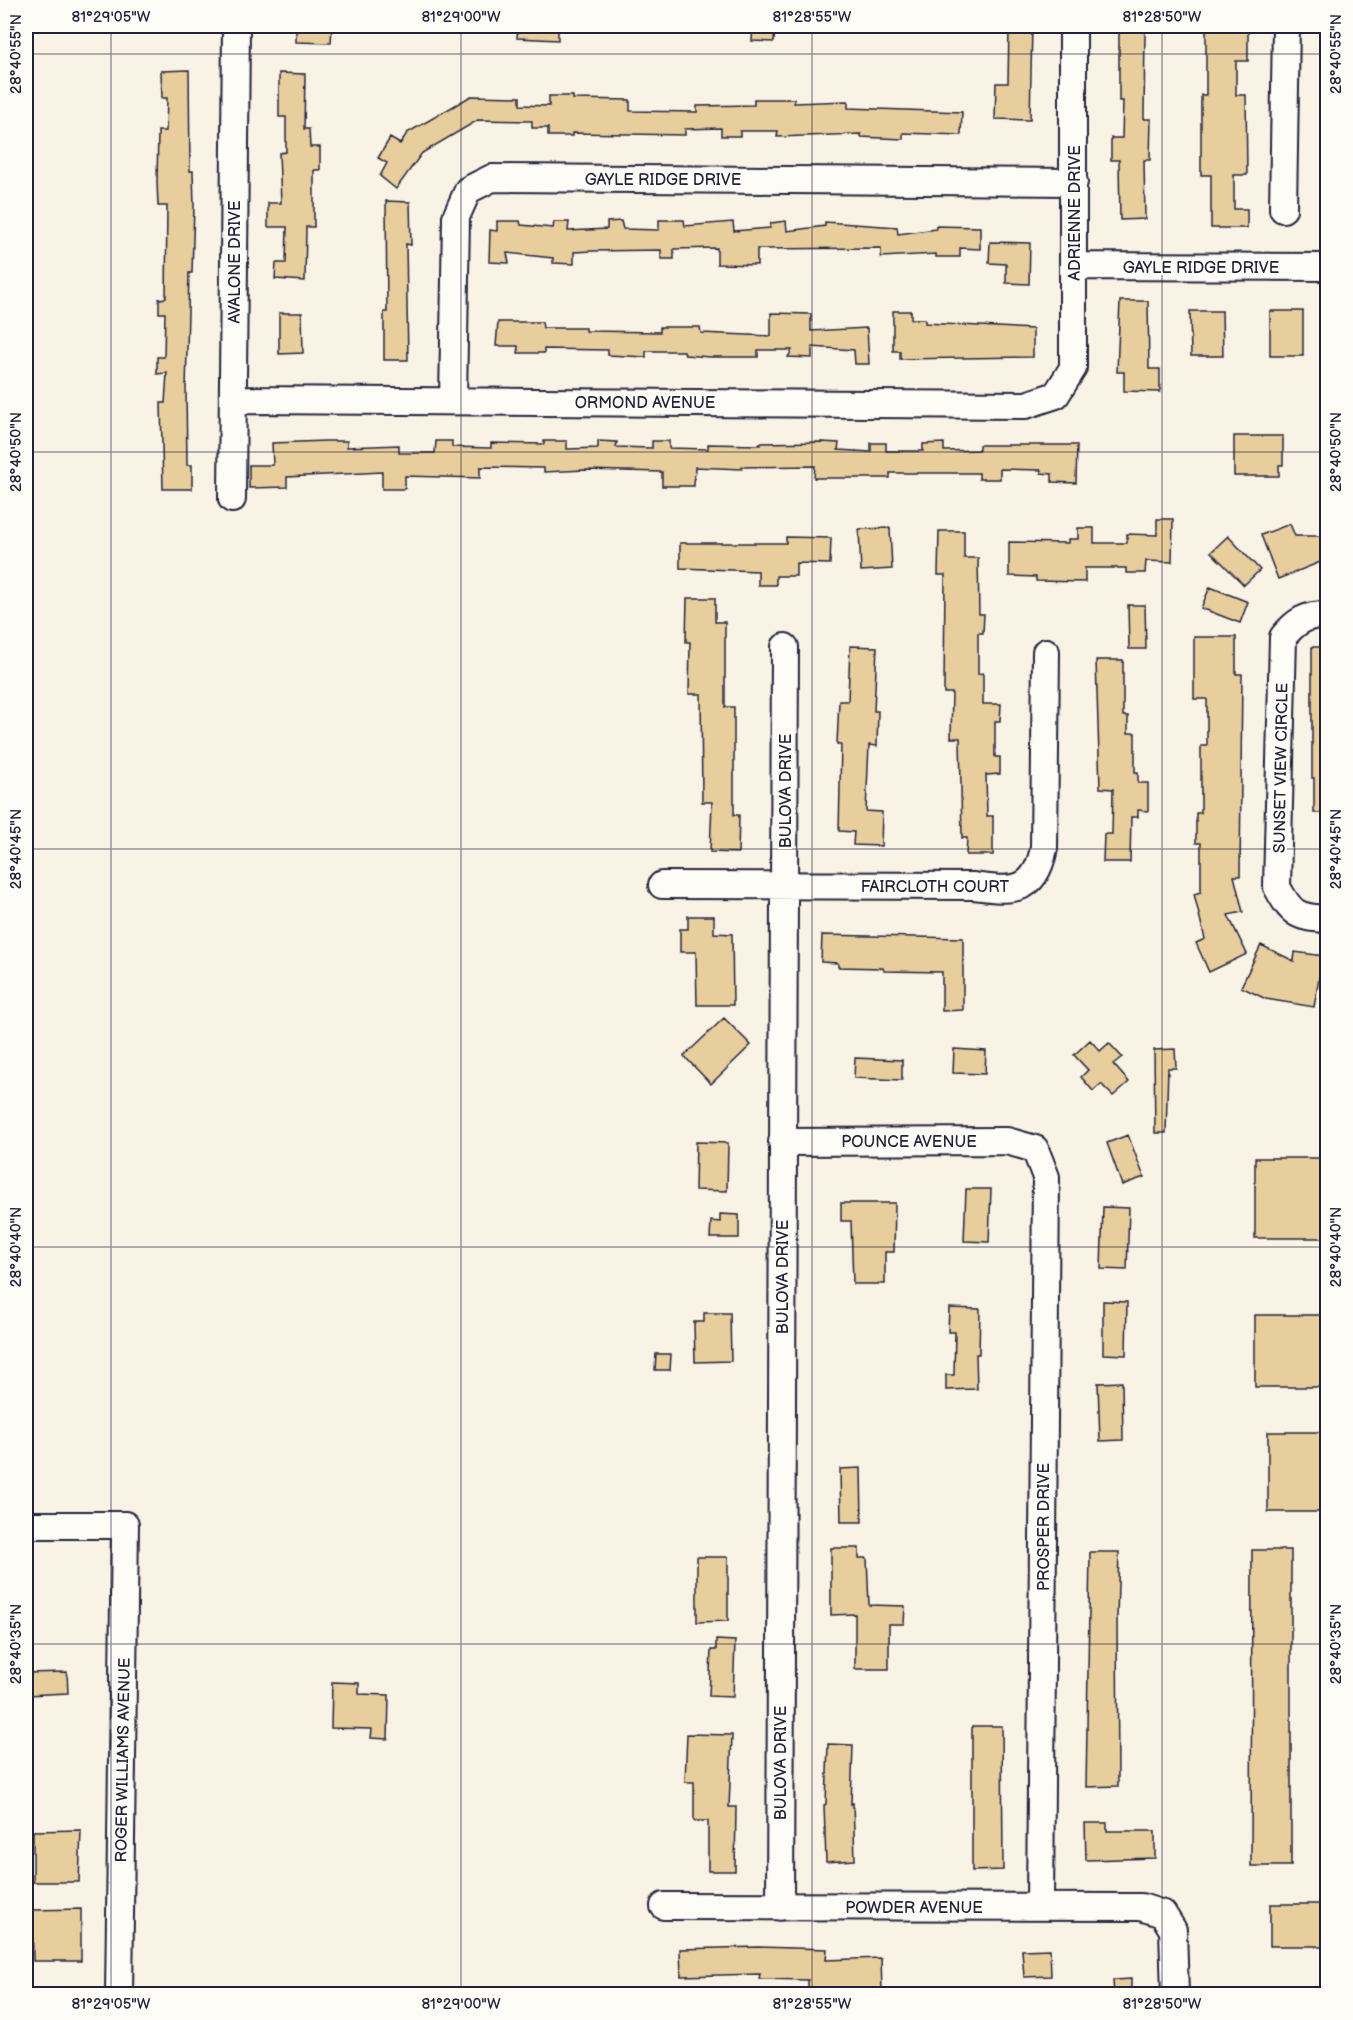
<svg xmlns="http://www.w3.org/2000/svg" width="1353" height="2020" font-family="'Balsamiq Sans',sans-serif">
<rect width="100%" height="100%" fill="#f9f3e5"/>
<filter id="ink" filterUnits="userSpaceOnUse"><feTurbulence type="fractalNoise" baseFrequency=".0167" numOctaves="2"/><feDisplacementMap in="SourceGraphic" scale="12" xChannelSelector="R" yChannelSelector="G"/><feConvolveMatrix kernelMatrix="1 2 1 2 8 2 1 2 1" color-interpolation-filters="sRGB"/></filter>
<g filter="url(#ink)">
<!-- building -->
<path fill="#e8ce9d" stroke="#22223b" stroke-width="1.5" d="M296 26H332L331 43 296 42Z
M518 26H558V40L517 38Z
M753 26H775L774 42 752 41Z
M1009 26H1032L1030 120 995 119 996 83H1008Z
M1119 26H1145L1144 119H1151L1150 160H1144L1145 219 1120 220 1119 160H1111V138H1122L1123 101H1119Z
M1206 26H1248V61H1236V95H1246L1247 175H1234V209H1247V228H1211V175H1201V95H1206Z
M189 70 190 171H193L194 206 192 273H189L186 389 187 465H192V489H163L161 403H165L167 373 157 374V357H164L165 313H159V299L166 298 167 206H158L157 182 158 131H166L167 98H162L161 71Z
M279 73 305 74 304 129H309L310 147H320V170H314V227H306L305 281 275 279 276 263H286L287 227H268V203H281L279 153 286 152V117H279Z
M471 96 520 97V105L549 106V96H573V99L630 100V111L697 112V106L754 105V99H794V103L848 101V108L962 112 961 135 903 133V139L861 137V134L777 137 778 131H740V136H721V128L685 129V135L572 133V136H548V128H532V121L478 120 422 153 396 189 380 176 387 163 378 158 390 138 400 144 407 133Z
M386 201 410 202 411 245 406 244 408 360H384V312H387Z
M659 220H684L685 226 733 222 734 231 770 228 771 223 786 221 787 231 825 226V222L897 227 898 234 936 229V226L980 227V249L960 248V257H936V254L881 257V248L757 249V265L717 264V248L674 249V259H661V250L592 251 574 252V264L553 263V258L507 253 509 263 489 262 490 230 497 231V221H520L521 225 553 228 554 222H569L568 231 607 229V222L621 221 623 229 659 230Z
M990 242 1030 243 1029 284 1006 283V264L989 263Z
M1120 301H1148L1149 369H1160V392L1124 391V372H1117Z
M893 311H911V319H925V323L1033 329V357L900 359V351H893Z
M1190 311H1222L1223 356H1191Z
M1270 311H1303V356H1270Z
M279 313H302L303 353 279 354Z
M771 313 811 314V331L867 328 869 364H855L854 350 812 347V358L788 357 792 350H758V357H710L685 355 684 351H646V357L608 355V350L544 349V353H518V346H496L498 322H542L543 328H586V331L660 332V327H700L701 333 771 336Z
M1234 436H1283V465H1279V476H1234Z
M326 441H347V447L399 445V453H435L436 441H452V447L491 448V443L544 444V441H567V449L598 448V441L617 442 616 447 652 448V441H669V448L708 449V444L760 445V443L822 442 839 443 838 450 871 452V443H886V451H923V444L944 443V451L979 450V445H1077L1076 483 1052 482V474L1041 473V470L1000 469V479H979V473H890V478H814L815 466 742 467V469L695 467 694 486H662V472L585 470 544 472V468L480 467V478L405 476V489H382V472L287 477V487L249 488V465H273L272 443Z
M1157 519H1173L1172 562 1146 561 1145 573H1126V568H1085V582L1036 581V577L1009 576V542L1068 543V539H1078V528H1094V543H1127V534L1157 535Z
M1290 524 1295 536H1328V559L1278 579 1261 535Z
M890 528 892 569 861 571 859 529Z
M939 531H964V558H978L979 614H984L983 633H978V674L983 673V704H1001L1000 721H995V757H1000V774L986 775 987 816H993V855H966L967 838H962L960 738H951L952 693H944L945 575H938Z
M1228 536 1260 570 1244 585 1211 552Z
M786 537 831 538 830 564 796 563V576H776V585H758V571L680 568V543H786Z
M1210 587 1248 602 1240 623 1201 608Z
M687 598H715V622H725V707H734V815H739L738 853 710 852 712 802H702L701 694H689L690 642H686Z
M1128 605H1145L1146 649H1129Z
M1194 637H1236V674H1242L1240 876H1234L1243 912 1228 915 1247 954 1209 972 1196 943 1205 939 1194 894 1201 892V843H1196V813H1201V746H1207V699H1194Z
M850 646 877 647 874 711H878L877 746 869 745 866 811 882 812 881 846 853 845 854 832 839 831 841 744H837L839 701H848Z
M1312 647H1328V813H1314V778H1312Z
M1096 660H1123V716H1128V733H1135V772H1138V783H1148V811L1138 810V817H1131L1130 862H1103L1104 834H1112L1113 789 1100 788Z
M688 916H714V933L732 934 733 1005H697L696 952H680V929H688Z
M822 935 963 938V1010L942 1011V972L884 971 883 968 838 967V963L821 962Z
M1261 945 1294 961 1295 952 1323 956 1314 1007 1266 999 1241 987Z
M724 1018 751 1045 711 1084 684 1056Z
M1090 1040 1100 1051 1109 1043 1122 1057 1113 1064 1129 1082 1113 1096 1101 1084 1093 1091 1081 1077 1088 1070 1074 1055Z
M954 1049 986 1051 985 1074 953 1073Z
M1175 1049 1176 1068H1168L1166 1133H1155L1154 1050Z
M855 1058 902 1060V1080L854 1078Z
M1128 1135 1144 1177 1122 1185 1107 1143Z
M696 1142 728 1143 727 1191 695 1190Z
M1255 1158H1328V1238H1255Z
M966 1189H991L989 1242 964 1241Z
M841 1203H895L894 1252H885V1284H853L851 1221H841Z
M1103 1207 1129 1208 1127 1270 1101 1269Z
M720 1214 739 1215V1238H710L711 1221 720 1222Z
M1103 1301 1127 1302 1126 1355 1103 1354Z
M949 1308 980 1309 979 1354H976L977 1389 946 1390V1375H954L955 1332H948Z
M704 1313H730L731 1361 695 1362 694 1322H704Z
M1255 1315H1328V1387H1255Z
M656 1354H671L670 1370H655Z
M1122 1382 1123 1440 1100 1441 1098 1383Z
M1268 1432H1328V1512H1268Z
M861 1468 862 1522H841L840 1469Z
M831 1548H859V1558H867L869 1605 905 1606 904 1624H889V1669H855V1614L831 1615Z
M1252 1550H1291V1866H1251Z
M1090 1552H1119L1117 1617 1118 1786 1086 1787Z
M697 1557H728V1621L697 1622Z
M716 1640 735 1641 733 1697 709 1696 711 1650H716Z
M67 1672 68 1693 27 1695 26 1673Z
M332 1682 359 1683V1694L389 1695 388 1739 371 1738 372 1729 331 1728Z
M972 1726H1002L1003 1870 972 1871Z
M687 1734 732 1735 729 1807H736L735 1871H708V1821H694V1782H685Z
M828 1744 853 1745 851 1804 853 1803 855 1860 826 1862 824 1805 826 1804Z
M1085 1823H1107V1831H1155V1858L1086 1860Z
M81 1830 79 1882H33V1831Z
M1270 1904H1328V1946H1270Z
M81 1909V1961H33L32 1910Z
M758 1947 827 1949 826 1960 881 1958 882 1992 840 1993V1989L808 1988V1980L759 1979 760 1974 681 1976 680 1949Z
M1050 1949 1051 1976 1024 1977 1022 1950Z
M1131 1979V1995H1114L1113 1980Z"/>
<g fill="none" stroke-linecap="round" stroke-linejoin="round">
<defs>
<path id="minor" d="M1283 209 1286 26
M1074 266 1328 267
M233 400 1026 405 1056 395 1073 368V26
M453 401 456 217 468 190 492 178 1074 182
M232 499 236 26
M1328 615C1307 614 1296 621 1283 637L1277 887C1291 913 1296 918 1328 919
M662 885 973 886C1013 891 1035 894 1044 848L1046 652
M782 1142 1007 1141 1035 1149 1046 1177 1040 1906
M26 1525H125L119 1994
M664 1906 1141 1907 1163 1914 1173 1930 1175 1994
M780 1907 785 647"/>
</defs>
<!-- minor casing -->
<use href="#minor" stroke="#22223b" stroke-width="30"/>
<!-- minor -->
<use href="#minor" stroke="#fdfcf7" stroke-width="26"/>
</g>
</g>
<!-- ticks -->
<path fill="none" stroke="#22223b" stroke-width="1.5" stroke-opacity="0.45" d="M111 26V1994M461 26V1994M812 26V1994M1162 26V1994M26 54H1328M26 452H1328M26 849H1328M26 1247H1328M26 1644H1328"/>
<g text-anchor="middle" stroke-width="4.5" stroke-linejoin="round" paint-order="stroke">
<!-- street labels -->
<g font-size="16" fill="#22223b" stroke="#fdfcf7">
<text x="663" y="185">GAYLE RIDGE DRIVE</text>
<text transform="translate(1074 213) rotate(-90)" y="6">ADRIENNE DRIVE</text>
<text transform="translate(234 262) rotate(-90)" y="6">AVALONE DRIVE</text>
<text x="1201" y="273">GAYLE RIDGE DRIVE</text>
<text x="645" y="408">ORMOND AVENUE</text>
<text transform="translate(1280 768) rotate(-89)" y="6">SUNSET VIEW CIRCLE</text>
<text transform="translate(785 791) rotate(-90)" y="6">BULOVA DRIVE</text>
<text x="935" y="892">FAIRCLOTH COURT</text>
<text x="909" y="1147">POUNCE AVENUE</text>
<text transform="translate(782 1277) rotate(-90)" y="6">BULOVA DRIVE</text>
<text transform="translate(1043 1527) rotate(-90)" y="6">PROSPER DRIVE</text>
<text transform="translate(122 1760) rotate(-89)" y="6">ROGER WILLIAMS AVENUE</text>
<text transform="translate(780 1763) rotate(-90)" y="6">BULOVA DRIVE</text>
<text x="914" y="1913">POWDER AVENUE</text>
</g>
</g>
<!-- margin -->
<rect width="1353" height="2020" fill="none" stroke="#fdfcf7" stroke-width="66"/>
<rect x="33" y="33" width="1287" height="1954" fill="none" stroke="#22223b" stroke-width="2"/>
<g font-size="15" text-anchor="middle" fill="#22223b">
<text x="111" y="22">81°29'05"W</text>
<text x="461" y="22">81°29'00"W</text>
<text x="812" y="22">81°28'55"W</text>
<text x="1162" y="22">81°28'50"W</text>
<text transform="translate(16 54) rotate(-90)" y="5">28°40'55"N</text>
<text transform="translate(1336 54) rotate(-90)" y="5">28°40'55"N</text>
<text transform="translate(16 452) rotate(-90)" y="5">28°40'50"N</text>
<text transform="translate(1336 452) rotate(-90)" y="5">28°40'50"N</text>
<text transform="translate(16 849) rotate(-90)" y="5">28°40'45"N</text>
<text transform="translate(1336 849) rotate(-90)" y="5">28°40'45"N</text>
<text transform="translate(16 1247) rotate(-90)" y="5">28°40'40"N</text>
<text transform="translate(1336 1247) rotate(-90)" y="5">28°40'40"N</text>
<text transform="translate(16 1644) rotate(-90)" y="5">28°40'35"N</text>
<text transform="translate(1336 1644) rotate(-90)" y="5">28°40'35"N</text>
<text x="111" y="2009">81°29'05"W</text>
<text x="461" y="2009">81°29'00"W</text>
<text x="812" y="2009">81°28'55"W</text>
<text x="1162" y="2009">81°28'50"W</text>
</g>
</svg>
